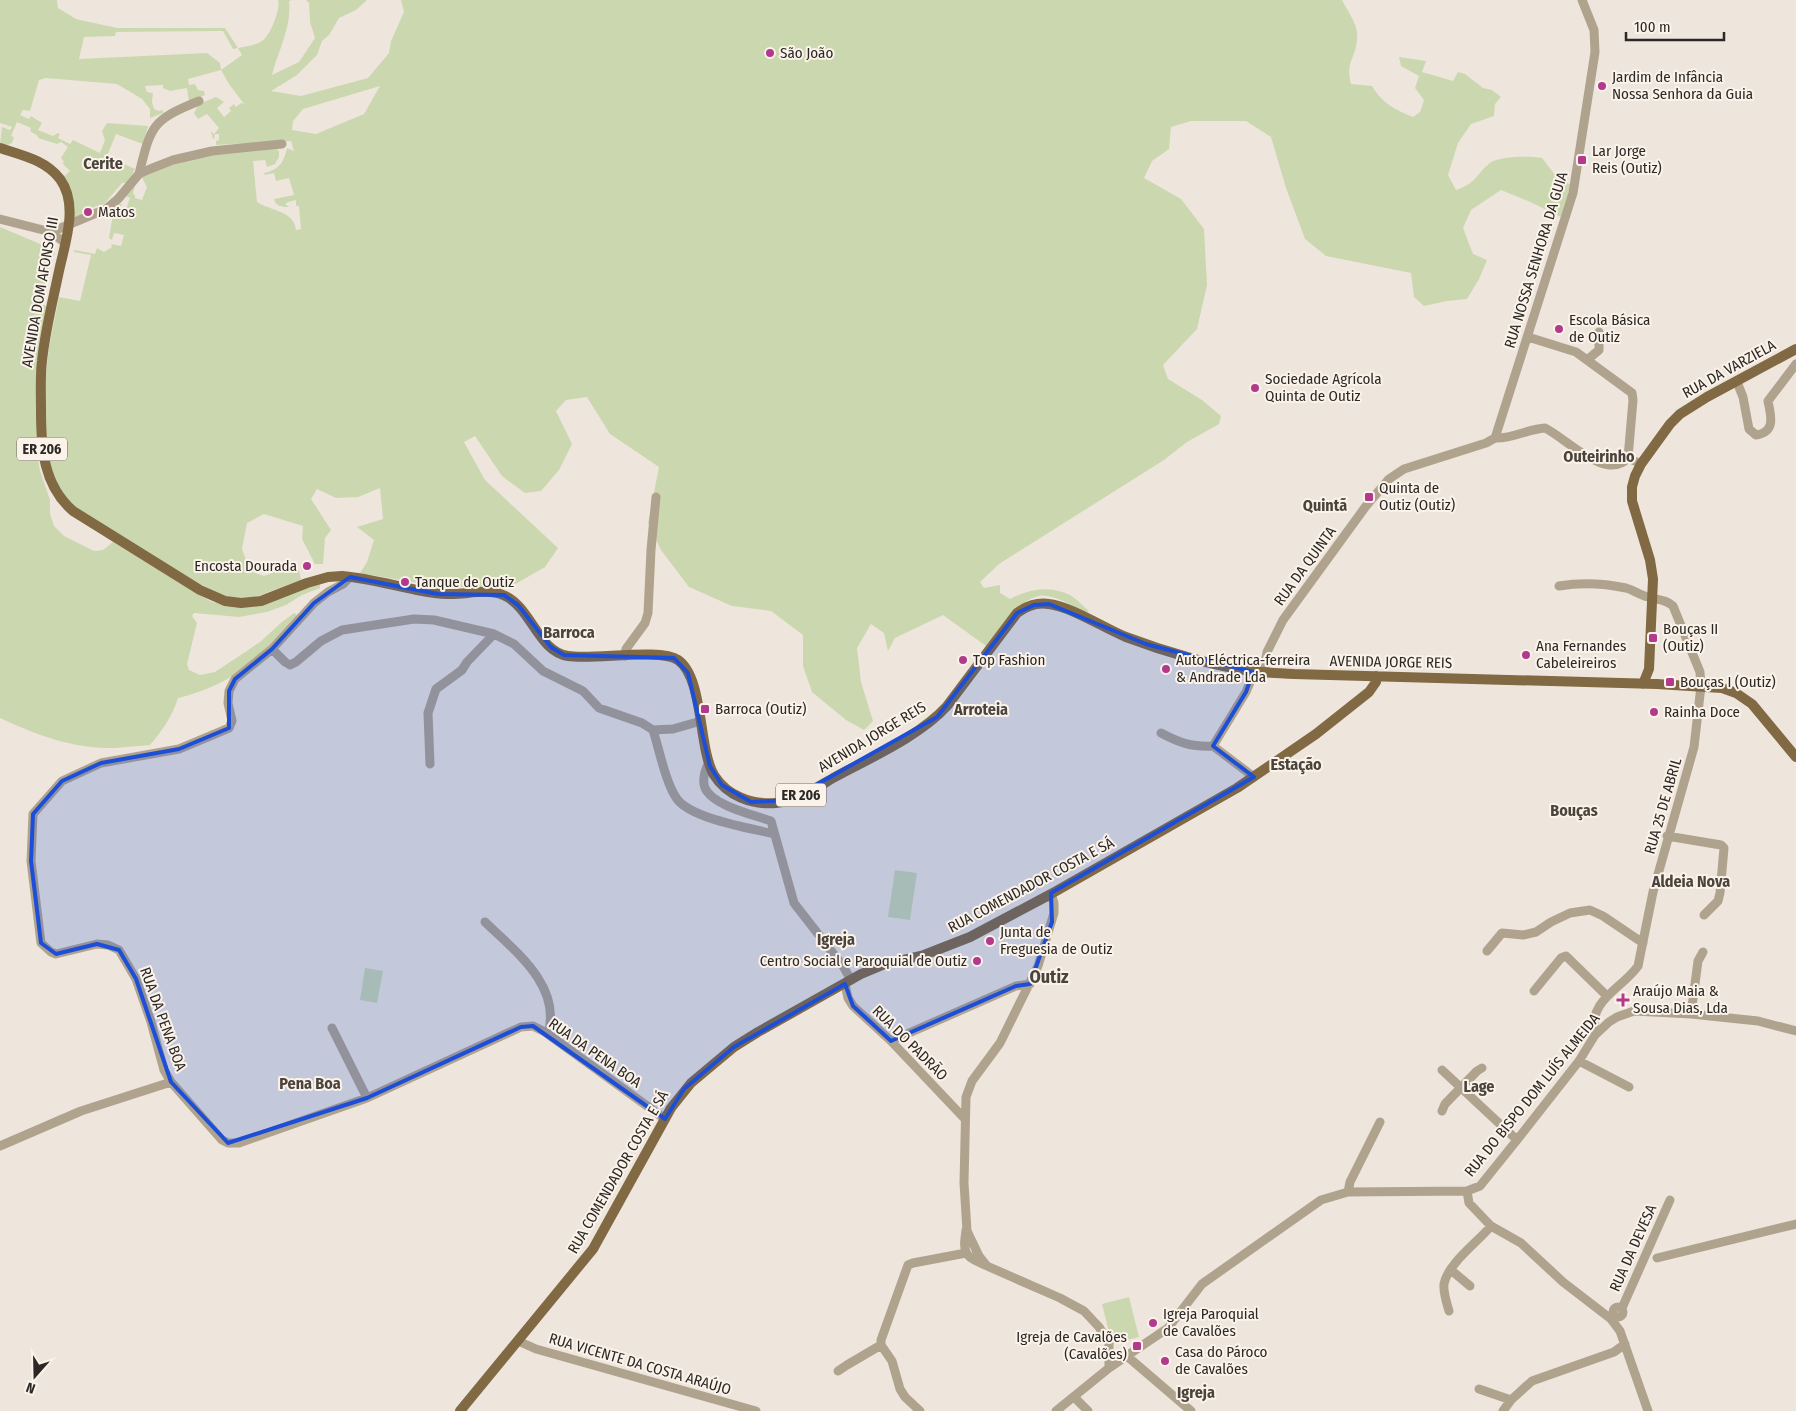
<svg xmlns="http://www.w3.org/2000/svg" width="1796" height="1411" font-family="'Fira Sans Condensed',sans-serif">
<rect width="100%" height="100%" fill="#eee6dd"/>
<!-- green -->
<path fill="#cbd8af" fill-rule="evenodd" d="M0 0H57L58 8 76 19 117 28H225L238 48C245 46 257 45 262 41 270 36 281 9 278 0H292L289 1C292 27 278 51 272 75L299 62 315 38 310 22 309 3 306 0H367L356 10 339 18 329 35 322 41 317 55 297 75 271 91 301 96 368 78 389 53 391 41 404 12 401 0H1342C1348 12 1359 25 1357 39 1356 59 1345 61 1351 84L1372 86C1382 103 1395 110 1413 117L1420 112 1424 100 1415 88 1419 76 1401 66 1399 57 1426 61 1422 72 1453 81 1458 72 1465 74 1483 88 1492 90 1501 97 1495 104 1494 116 1471 124 1458 143 1448 175 1456 190C1477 183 1475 175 1490 163 1500 156 1529 156 1542 158L1556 176 1571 185 1563 218 1528 201 1501 190 1471 210 1463 228 1473 254 1487 260 1479 279 1467 299 1447 301 1424 306 1414 297 1411 273 1326 256 1305 239 1286 188 1271 137 1246 121H1191L1171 127 1169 149 1152 161 1144 178 1181 199 1204 229 1207 285 1197 329 1163 365 1168 379 1202 400 1221 416 1219 424 1187 442 1164 460 999 564 980 582 984 588 1000 585V593L1010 599C1029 589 1050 585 1070 595 1077 599 1083 606 1089 611L1085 613C1075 607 1051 593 1039 596 1018 600 999 630 986 646L943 615 895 638 888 651 884 633 871 624 857 648 861 682 873 721 864 730 846 720 812 692 803 666V635L771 611 732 606 689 587 661 550 648 523 659 467 610 434 587 397 566 400 556 411 572 444 559 470 541 491 525 493 502 476 475 436 464 442 485 480 558 548 545 567 512 586 498 588H472L424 584 360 573 367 562 374 540 357 527 383 519 380 488 358 497 336 498 317 489 311 499 331 530 325 538 323 564H315L302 539 303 526 264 514 247 523 242 549 250 571 264 576 291 566 299 570 301 580 247 600 219 595 81 513 61 493 48 467 44 393 49 347 59 297 80 301 91 255 74 252V250L95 254 97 248 104 252 112 247 111 244 121 246 124 235 114 233 112 240 109 238 114 208 120 204H122L120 208 126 210 130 198 124 195 136 181 133 194 135 195V198L142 200 147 187 141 176 182 162 213 154 276 149 279 151V157L275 164 267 167 265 160 253 161 257 202C270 211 294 210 296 230L301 229 299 206H296V200L288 202 285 204 289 207C282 207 275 206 274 199L294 195 289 178 276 181 274 173 265 175 264 173C279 170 284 162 287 148L294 151 291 141 216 145V141L219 140V134H215L214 139H213L211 131 214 134 219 128 207 114 198 119 194 113 199 104 216 97 224 102 217 108 224 117 231 111 229 108 234 104 236 107 241 103 244 104 229 84 221 70 188 79 189 85 195 84 198 90 204 91 205 95 189 102 187 88 170 91 163 88V85L145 86 147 92 153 93 152 102 154 109 159 111 163 110V113L150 118V109L142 99 117 84 46 78 39 80 30 111 23 110 20 115 29 119 31 116 42 123 38 130 53 136 58 133 60 134 58 138 70 144 73 140 100 153 105 140 102 131 107 123 148 126 143 144 116 134 107 156 135 169 128 183H122L105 203 98 207 97 206 86 210 87 215 74 218 63 177 70 171 62 163 64 162 61 158 68 147 61 142 57 144 38 138V136L30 131 31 128 17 122 11 136 14 137 12 143 8 145 0 144 2 127 10 130 12 127 0 123ZM223 31 233 49 238 48 242 55 221 70 220 63 207 53 79 59 84 37 115 36 116 32ZM380 86 364 114 316 134 292 130 293 121 303 109Z
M0 227 52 249 55 253 49 266 41 304 49 307 37 390V454L40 471 50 500V514L54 526 64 536 94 551 103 550 113 542 210 601C260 618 276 595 320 583V588L302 595 286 605 267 612 239 617 194 613 192 616 197 623 187 664 189 670 200 675 215 672 260 642 282 622 294 613 297 615C287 627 278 640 266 650 242 674 211 690 178 698 173 715 162 731 150 745 138 746 127 747 115 748 74 749 36 735 0 718Z
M895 870 917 873 910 920 888 917Z
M365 968 383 971 377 1003 360 1000Z
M1129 1297 1139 1337 1112 1344 1102 1304Z"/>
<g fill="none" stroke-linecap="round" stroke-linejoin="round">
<!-- minor -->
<path stroke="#b0a38e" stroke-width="9" d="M139 174C151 125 152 120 199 101
M0 219 51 232 65 243
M51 232 106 209 118 199 139 174 150 169 173 160 212 151 282 144
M1528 337 1576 352 1587 360 1599 350V332
M1587 360 1632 393 1633 400 1628 458
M1737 382 1743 397 1749 429 1756 435C1776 432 1771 416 1768 401L1796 364
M1495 438 1573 193 1595 52 1594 30 1582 0
M1495 438C1512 439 1528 429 1545 428 1566 438 1606 482 1628 458L1641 464
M350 577 343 584 328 592 314 603 272 649 235 679 229 691 228 703 232 721 229 728 179 749 101 763 62 781 33 814 31 861 41 943 51 952 56 954 97 944 108 945 119 950 136 979 151 1022 164 1070 171 1082 222 1140 228 1143H239L367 1098 521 1027 533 1026 545 1032 665 1119
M1559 586C1582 582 1603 583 1626 588 1633 590 1640 595 1648 597 1657 600 1666 599 1673 606L1700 672 1701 686 1694 747 1653 892 1638 966C1622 989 1587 1000 1595 1035
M272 649 285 662 290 665 296 662 321 641 342 630 414 619 434 620 494 634 514 644 543 671 583 691 599 708 642 723 653 730 673 729 701 721
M625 656 626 649 645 623 648 613 651 550 656 497
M1253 672 1251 680 1246 692 1213 746 1254 777
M1263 673 1267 652 1283 620 1366 506 1389 479 1404 469 1486 443 1495 438
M653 730C659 749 666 784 677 799 692 819 750 828 774 834
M1161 733C1180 743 1191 747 1213 746
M709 762C705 770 702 780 705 788 713 806 754 815 771 821L794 903 843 966 851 980
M430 764 428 713 436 689 462 670 467 662 494 634
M1667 836 1721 845 1724 848 1720 893 1718 901 1704 915
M1051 894 1054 903V913L1038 966 1000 1043 972 1081 966 1097 964 1183 967 1231 979 1256 987 1266 1060 1298 1084 1311 1099 1327 1109 1343V1368
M485 922C515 951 562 986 548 1034
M1487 951 1502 933 1523 935 1536 932 1551 922 1570 913 1590 910 1603 916 1643 943
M845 984 848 998 853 1006 891 1041 964 1118
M1534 991 1561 958 1566 956 1607 996
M1691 1014 1698 961 1703 952
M332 1028 367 1098
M891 1041 1016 986 1030 984
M1579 1061 1629 1087
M1442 1070 1517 1140
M1442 1111 1445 1104 1477 1071 1482 1068
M0 1146 81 1111 171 1082
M1467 1191 1469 1203 1491 1226 1521 1243 1563 1282 1611 1319 1620 1331 1648 1411
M1348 1192 1350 1182 1380 1122
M966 1230C963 1252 963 1256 985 1265
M1657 1258 1796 1224
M1451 1270 1470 1286
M1613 1312a5 5 0 1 1 10 0a5 5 0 1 1-10 0Z
M1622 1308 1670 1200
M1449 1311C1447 1304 1443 1292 1444 1284 1448 1263 1478 1242 1491 1226
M518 1341 536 1349 756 1411
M881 1345V1340L908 1265 913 1263 966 1253
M881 1345 892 1361 900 1389 905 1397 920 1411
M1128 1357 1191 1411
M838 1371 847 1365 881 1345
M1479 1389 1511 1400
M1074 1397 1088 1411
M1056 1411 1109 1368 1168 1328 1202 1284 1321 1200 1348 1192 1467 1191 1480 1186 1517 1140 1579 1061 1595 1035 1609 1022 1617 1017 1634 1011 1691 1014 1758 1021 1796 1031
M1503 1411 1511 1400 1532 1381 1614 1352 1625 1344"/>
<!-- major -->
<path stroke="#816943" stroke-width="10" d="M0 148C21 155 46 160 60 179 79 205 65 243 59 271 53 300 45 331 42 361 40 377 41 394 41 410 41 448 43 485 73 511L200 590 225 601 241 603 261 601 307 583 328 577 342 576C367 578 392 585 417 590 427 592 437 594 447 594 465 595 486 588 503 595 531 606 538 652 568 656 594 660 660 648 678 660 704 678 698 748 714 775 727 796 752 805 776 803 797 801 817 787 835 777 870 758 920 736 947 706L1017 613C1026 606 1038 602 1049 604 1072 607 1104 628 1126 637 1163 651 1213 666 1252 671 1266 673 1280 673 1294 674L1657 684 1722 688 1736 693 1752 704 1796 757
M1643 684 1649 669 1653 579 1650 560 1632 501V487L1635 476 1641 464 1670 424 1680 414 1707 397 1796 349
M460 1411 593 1249 671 1108 691 1083 734 1047 758 1032 861 974 885 964 924 955 970 937 1051 894 1237 788 1316 734 1369 692 1376 682V676"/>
</g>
<!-- marked area -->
<path fill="#1d4ed8" fill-opacity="0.2" stroke="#1d4ed8" stroke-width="4" stroke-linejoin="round" d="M350 577 438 594 504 595 518 605 551 647 564 655 674 658 688 673 710 766 722 785 751 802 789 800 937 717 1017 613 1034 605 1049 604 1146 644 1253 672 1246 692 1213 746 1254 777 1051 893 1052 922 1030 984 1016 986 891 1041 853 1006 845 984 734 1047 684 1089 665 1119 533 1026 521 1027 367 1098 228 1143 171 1082 136 979 119 950 97 944 56 954 41 943 31 861 33 814 62 781 101 763 179 749 229 728V691L235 679 272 649 314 603Z"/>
<!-- markers -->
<g fill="#b2398c" stroke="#fbf3ea" stroke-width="2">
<circle cx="770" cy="53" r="5"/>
<circle cx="1602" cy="86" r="5"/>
<rect x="1577" y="155" width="10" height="10" rx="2.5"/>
<circle cx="88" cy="212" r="5"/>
<circle cx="1559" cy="329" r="5"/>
<circle cx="1255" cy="388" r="5"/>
<rect x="1364" y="492" width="10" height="10" rx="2.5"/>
<circle cx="307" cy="566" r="5"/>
<circle cx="405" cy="582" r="5"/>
<rect x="1648" y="633" width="10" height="10" rx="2.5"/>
<circle cx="1526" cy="655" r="5"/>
<circle cx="963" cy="660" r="5"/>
<circle cx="1166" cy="669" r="5"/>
<rect x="1665" y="677" width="10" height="10" rx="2.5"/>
<rect x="700" y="704" width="10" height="10" rx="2.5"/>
<circle cx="1654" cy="712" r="5"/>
<circle cx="990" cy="941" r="5"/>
<circle cx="977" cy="961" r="5"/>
<path d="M1620.5 992.5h5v5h5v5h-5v5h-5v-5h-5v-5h5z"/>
<circle cx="1153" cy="1323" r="5"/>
<rect x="1132" y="1341" width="10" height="10" rx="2.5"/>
<circle cx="1165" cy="1361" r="5"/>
</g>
<g text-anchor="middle" stroke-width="4" stroke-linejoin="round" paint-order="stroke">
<!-- shield labels -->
<g fill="#fbf3ea" stroke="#696560" stroke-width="1">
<rect x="17" y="437.5" width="50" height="23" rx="4"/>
<rect x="776" y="783.5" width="50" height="23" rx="4"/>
</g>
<g font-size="14" font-weight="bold" fill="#2b2825">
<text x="42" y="454">ER 206</text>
<text x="801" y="800">ER 206</text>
</g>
<!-- poi labels -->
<g font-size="15" fill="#2b2825" stroke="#fbf3ea" text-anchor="start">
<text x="780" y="58">São João</text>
<text x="1612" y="82">Jardim de Infância<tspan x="1612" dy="17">Nossa Senhora da Guia</tspan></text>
<text x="1592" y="156">Lar Jorge<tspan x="1592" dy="17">Reis (Outiz)</tspan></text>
<text x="98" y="217">Matos</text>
<text x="1569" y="325">Escola Básica<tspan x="1569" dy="17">de Outiz</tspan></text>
<text x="1265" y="384">Sociedade Agrícola<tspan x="1265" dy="17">Quinta de Outiz</tspan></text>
<text x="1379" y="493">Quinta de<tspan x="1379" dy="17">Outiz (Outiz)</tspan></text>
<text x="297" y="571" text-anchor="end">Encosta Dourada</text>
<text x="415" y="587">Tanque de Outiz</text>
<text x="1663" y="634">Bouças II<tspan x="1663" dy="17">(Outiz)</tspan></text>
<text x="1536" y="651">Ana Fernandes<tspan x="1536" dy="17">Cabeleireiros</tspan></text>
<text x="973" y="665">Top Fashion</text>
<text x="1176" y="665">Auto Eléctrica-ferreira<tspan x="1176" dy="17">&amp; Andrade Lda</tspan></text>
<text x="1680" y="687">Bouças I (Outiz)</text>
<text x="715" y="714">Barroca (Outiz)</text>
<text x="1664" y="717">Rainha Doce</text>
<text x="1000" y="937">Junta de<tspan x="1000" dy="17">Freguesia de Outiz</tspan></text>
<text x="967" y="966" text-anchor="end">Centro Social e Paroquial de Outiz</text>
<text x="1633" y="996">Araújo Maia &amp;<tspan x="1633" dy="17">Sousa Dias, Lda</tspan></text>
<text x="1163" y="1319">Igreja Paroquial<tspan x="1163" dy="17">de Cavalões</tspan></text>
<text x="1127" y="1342" text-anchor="end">Igreja de Cavalões<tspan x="1127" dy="17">(Cavalões)</tspan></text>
<text x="1175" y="1357">Casa do Pároco<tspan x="1175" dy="17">de Cavalões</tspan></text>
</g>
<!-- street labels -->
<g font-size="15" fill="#2b2825" stroke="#fbf3ea">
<text transform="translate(1536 260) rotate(-73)" y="5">RUA NOSSA SENHORA DA GUIA</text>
<text transform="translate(40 292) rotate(-80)" y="5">AVENIDA DOM AFONSO III</text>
<text transform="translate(1729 369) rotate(-29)" y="5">RUA DA VARZIELA</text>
<text transform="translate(1305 566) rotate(-54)" y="5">RUA DA QUINTA</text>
<text transform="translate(1391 662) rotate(1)" y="5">AVENIDA JORGE REIS</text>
<text transform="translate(872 737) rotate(-31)" y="5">AVENIDA JORGE REIS</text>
<text transform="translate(1663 806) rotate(-74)" y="5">RUA 25 DE ABRIL</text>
<text transform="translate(1031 885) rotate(-28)" y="5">RUA COMENDADOR COSTA E SÁ</text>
<text transform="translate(163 1019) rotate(70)" y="5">RUA DA PENA BOA</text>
<text transform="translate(910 1043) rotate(45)" y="5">RUA DO PADRÃO</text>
<text transform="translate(595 1053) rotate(35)" y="5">RUA DA PENA BOA</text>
<text transform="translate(1532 1095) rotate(-51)" y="5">RUA DO BISPO DOM LUÍS ALMEIDA</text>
<text transform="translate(618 1172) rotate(-60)" y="5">RUA COMENDADOR COSTA E SÁ</text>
<text transform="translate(1633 1248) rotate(-66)" y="5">RUA DA DEVESA</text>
<text transform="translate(640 1364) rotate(16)" y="5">RUA VICENTE DA COSTA ARAÚJO</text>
</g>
<!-- neighbourhood labels -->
<g font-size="16" font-weight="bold" fill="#4a443c" stroke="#fbf3ea">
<text x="103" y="169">Cerite</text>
<text x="1599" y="462">Outeirinho</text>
<text x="1325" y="511">Quintã</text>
<text x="569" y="638">Barroca</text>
<text x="981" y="715">Arroteia</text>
<text x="1296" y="770">Estação</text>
<text x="1574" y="816">Bouças</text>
<text x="1691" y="887">Aldeia Nova</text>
<text x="836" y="945">Igreja</text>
<text x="310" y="1089">Pena Boa</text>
<text x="1479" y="1092">Lage</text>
<text x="1196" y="1398">Igreja</text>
</g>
<!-- quarter labels -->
<g font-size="18" font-weight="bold" fill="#4a443c" stroke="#fbf3ea">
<text x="1049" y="983">Outiz</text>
</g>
</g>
<!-- north arrow -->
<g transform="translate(35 1376) rotate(200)" stroke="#fbf3ea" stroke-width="4" paint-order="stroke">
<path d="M0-4L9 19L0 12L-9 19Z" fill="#2b2825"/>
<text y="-8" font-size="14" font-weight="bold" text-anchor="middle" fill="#2b2825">N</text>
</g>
<!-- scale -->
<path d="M1626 32v8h98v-8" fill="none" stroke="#2b2825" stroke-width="2.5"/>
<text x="1634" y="32" font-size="15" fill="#2b2825" stroke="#fbf3ea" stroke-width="4" paint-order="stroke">100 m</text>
</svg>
